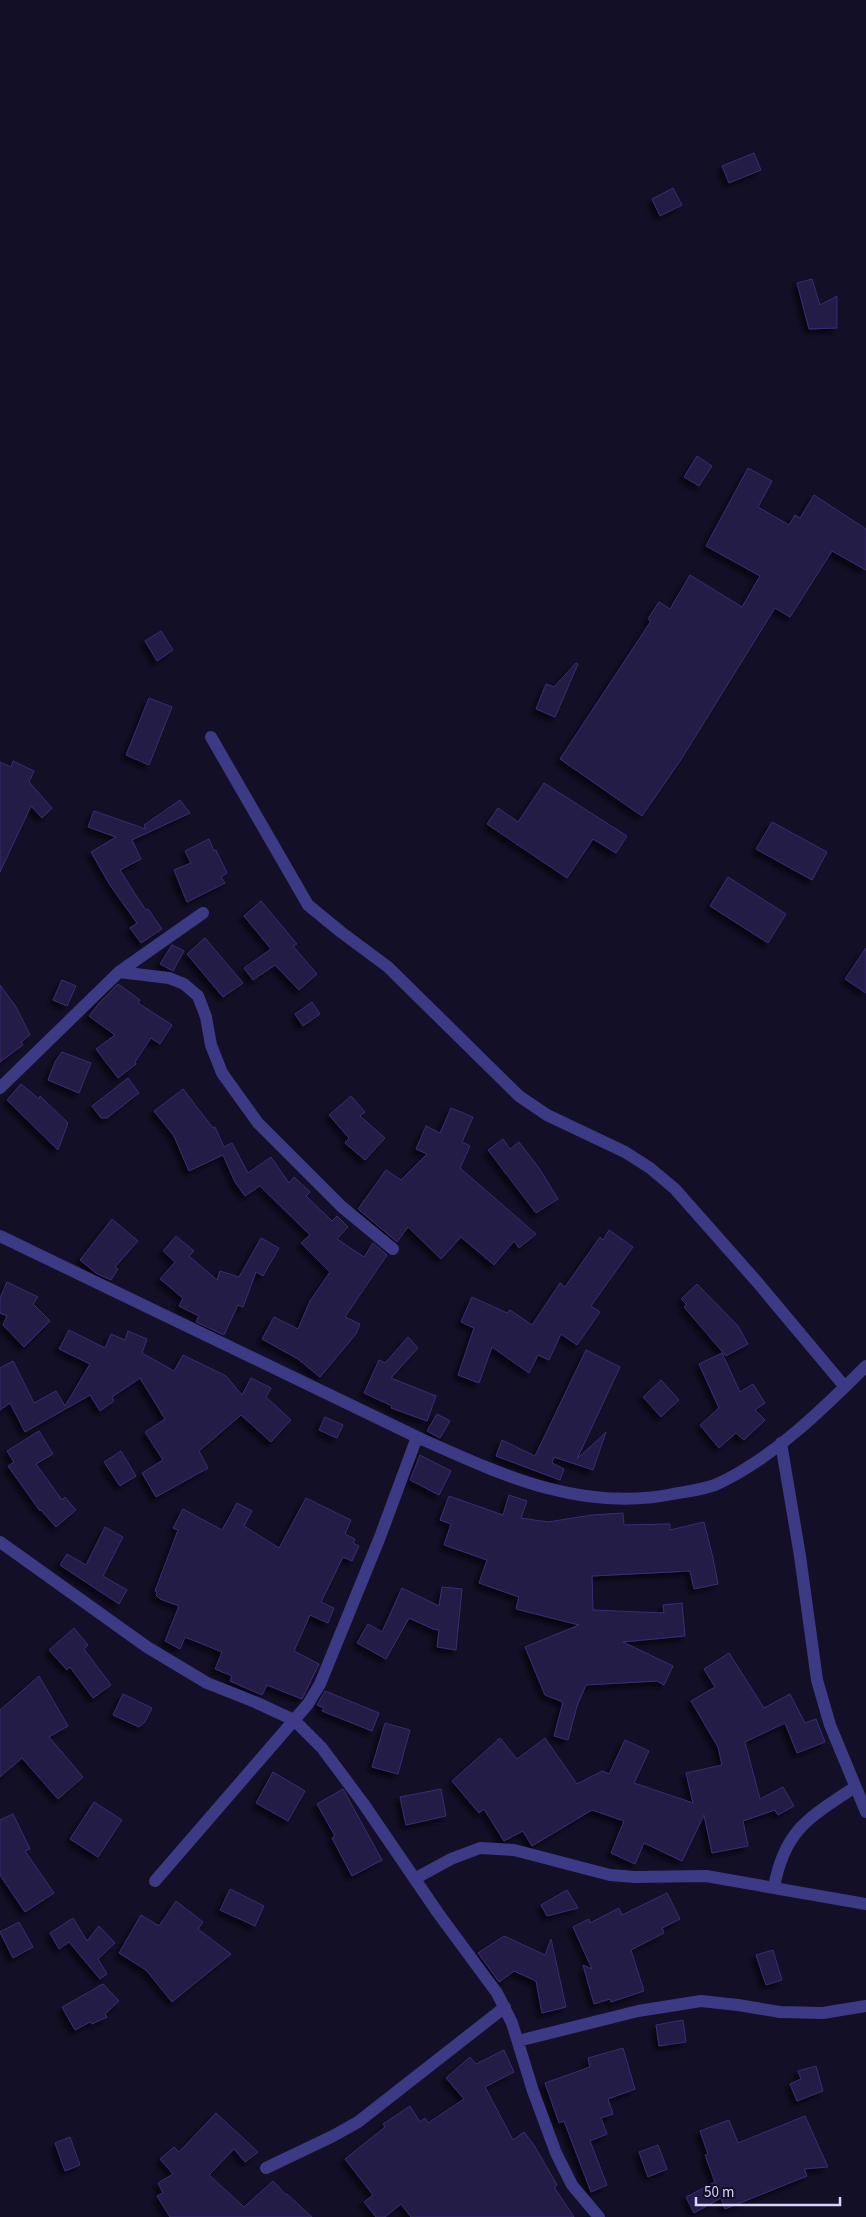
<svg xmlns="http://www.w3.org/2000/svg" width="866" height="2217" font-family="'Source Sans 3',sans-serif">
<defs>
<filter id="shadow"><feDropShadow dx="-4.5" dy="4.5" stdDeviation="2.5" flood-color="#0009"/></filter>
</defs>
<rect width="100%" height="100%" fill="#130f26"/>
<!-- building -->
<path fill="#241b47" stroke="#3b2d73" filter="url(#shadow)" d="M754 153 761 170 729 183 722 166Z
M673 188 682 205 660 216 652 199Z
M812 279 820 305 837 296V328L809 329 797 283Z
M697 456 712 466 699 486 684 477Z
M748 468 772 481 758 507 789 525 795 515 800 518 814 495 866 529V570L832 551 790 617 775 608 680 761 642 816 560 759 651 621 648 619 659 602 670 609 690 575 742 607 760 576 706 546Z
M161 631 173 650 157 661 145 641Z
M576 663 578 664 555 717 536 709 546 684 554 687Z
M149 698 172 707 149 765 126 755Z
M13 761 34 771 29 782 52 808 42 818 31 806 0 872V762L11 767Z
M544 783 627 836 616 853 593 839 567 878 487 824 498 808 518 822Z
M180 800 190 813 132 840 141 859 120 870 137 897 146 910 148 909 162 929 141 943 130 928 137 923 110 885 91 852 116 837 88 827 94 811 146 829 144 825Z
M772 822 827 852 812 880 756 849Z
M209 839 214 851 216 850 227 873 221 877 225 883 187 902 174 870 191 863 185 851Z
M728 877 786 914 768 943 710 906Z
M261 901 297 944 293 946 317 974 299 990 275 965 253 980 244 968 271 949 244 916Z
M205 938 243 983 223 997 187 954Z
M172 945 184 951 173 971 160 964Z
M866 948V993L845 979Z
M62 980 76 986 67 1006 53 1000Z
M118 984 140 1000 138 1003 172 1025 160 1044 151 1038 135 1062 136 1064 118 1078 96 1049 115 1035 89 1016 100 1002Z
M0 985 16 1007 30 1035 21 1042 23 1045 0 1062Z
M312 1002 320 1014 303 1026 295 1014Z
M62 1052 91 1063 79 1093 48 1080 55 1062Z
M128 1078 139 1093 107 1118H101L92 1106Z
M21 1084 39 1099 40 1096 68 1123 58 1150 7 1100Z
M183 1089 213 1128 215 1127 224 1147 232 1143 248 1173 271 1157 289 1183 294 1177 310 1192 306 1196 332 1221 337 1216 348 1227 337 1239 364 1257 373 1243 387 1255 345 1317 360 1324 356 1334 320 1377 298 1359 262 1339 274 1317 298 1329 310 1301 330 1272 301 1243 310 1235 260 1186 245 1196 235 1182 223 1155 189 1171 174 1136 154 1111Z
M351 1096 365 1112 360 1116 385 1138 365 1160 345 1143 349 1138 329 1115Z
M451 1108 473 1117 462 1142 470 1146 460 1168 536 1234 519 1248 514 1241 494 1265 461 1237 441 1259 408 1227 397 1242 358 1209 386 1170 401 1180 427 1154 416 1149 426 1126 440 1133Z
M503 1139 510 1149 519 1142 539 1168 558 1199 536 1213 488 1150Z
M112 1219 138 1241 115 1267 118 1269 111 1280 96 1273 80 1260Z
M609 1230 633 1247 591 1306 600 1312 577 1345 561 1334 549 1360 538 1355 529 1373 492 1347 479 1383 458 1375 474 1328 461 1322 472 1297 507 1313 510 1310 532 1325 560 1283 565 1287 600 1237 603 1240Z
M176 1236 194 1251 189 1256 217 1280 220 1271 239 1277 261 1238 279 1248 263 1276 256 1272 243 1307 238 1305 224 1335 196 1322 199 1316 179 1306 183 1298 160 1279 175 1262 163 1251Z
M7 1282 38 1297 33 1304 50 1321 24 1347 3 1325 7 1316 0 1313V1298Z
M697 1284 738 1326 748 1344 726 1356 684 1307 687 1305 681 1299Z
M69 1330 105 1348 111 1334 125 1340 128 1331 147 1339 142 1353 174 1371 183 1355 226 1376 242 1395 251 1378 271 1388 266 1397 291 1420 271 1442 241 1415 199 1451 208 1468 156 1497 142 1473 163 1460 145 1432 165 1419 140 1378 112 1397 114 1401 100 1411 90 1395 25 1432 10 1403 0 1410V1368L13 1361 34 1403 56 1391 65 1406 90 1364 59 1349Z
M408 1337 418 1348 391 1378 436 1396 427 1421 391 1408 392 1406 364 1393 379 1360 385 1363Z
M586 1350 620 1367 577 1459 606 1432 593 1470 554 1457 552 1463 564 1469 560 1480 496 1456 502 1440 535 1456Z
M722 1353 740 1392 753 1384 765 1403 755 1410 765 1420 744 1440 736 1433 719 1448 700 1425 719 1408 699 1364Z
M661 1380 679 1400 661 1417 643 1397Z
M437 1414 450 1421 440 1438 427 1431Z
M325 1417 343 1425 337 1438 319 1430Z
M39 1431 53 1454 36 1464 62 1500 65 1497 76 1510 56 1527 41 1510 40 1511 8 1466 14 1462 7 1451Z
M121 1451 136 1476 120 1486 104 1462Z
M420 1455 451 1471 439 1495 410 1480Z
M509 1495 527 1501 521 1518 548 1522 592 1515 623 1513 624 1525 670 1524V1530L704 1522 713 1558 718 1584 694 1589 690 1571 592 1576 593 1610 664 1613 663 1605 682 1603 685 1636 623 1642 673 1666 664 1685 657 1681 586 1685 577 1706 568 1740 554 1736 563 1702 545 1695 525 1647 579 1625 516 1609 519 1597 479 1583 487 1560 444 1545 451 1524 440 1520 449 1496 503 1515Z
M306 1498 351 1520 345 1534 355 1539 353 1543 359 1546 352 1561 343 1557 321 1602 334 1608 328 1623 310 1615 294 1651 319 1664 302 1699 267 1685 262 1695 230 1681 232 1676 215 1669 222 1652 185 1637 180 1649 165 1641 179 1606 160 1599 156 1595 157 1592 155 1591 178 1530 173 1528 183 1509 222 1530 237 1503 252 1511 244 1526 279 1548Z
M105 1527 123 1537 103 1576 127 1590 119 1604 60 1565 67 1554 86 1565Z
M442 1587 462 1589 456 1650 437 1647 439 1630 433 1629 409 1618 386 1659 357 1643 368 1624 382 1632 402 1588 439 1606Z
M74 1628 88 1645 84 1649 111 1685 93 1698 70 1667 67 1670 49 1650Z
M729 1653 764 1708 790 1694 805 1723 816 1719 825 1742 797 1753 785 1723 745 1742 760 1799 783 1787 794 1806 778 1815 775 1810 743 1821 748 1846 712 1853 704 1815 682 1861 644 1843 635 1864 611 1853 624 1821 592 1810 532 1846 523 1831 504 1841 484 1809 479 1813 452 1781 500 1738 517 1759 545 1738 577 1784 602 1771 609 1774 625 1740 649 1751 634 1783 693 1803 686 1773 722 1765 718 1747 691 1701 715 1687 704 1669Z
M39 1676 68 1726 49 1737 83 1777 58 1799 22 1758 0 1777V1710Z
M325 1691 379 1713 372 1731 322 1711 324 1708 317 1705Z
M123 1694 152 1708 145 1722 139 1727 113 1715Z
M385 1723 410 1730 398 1774 372 1767Z
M273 1772 305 1791 288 1821 256 1803Z
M343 1789 382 1860 352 1876 332 1838 335 1836 317 1804Z
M441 1789 446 1816 406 1825 400 1797Z
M94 1802 122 1820 98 1857 70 1839Z
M13 1814 30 1849 25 1851 54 1893 25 1912 0 1875V1820Z
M230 1889 264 1906 255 1926 220 1910Z
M567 1890 578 1908 547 1916 541 1905Z
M667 1893 680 1919 662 1928 664 1933 631 1950 644 1991 611 2002 610 1999 594 2004 583 1965 592 1969 573 1927 589 1919 590 1923 619 1908 622 1915Z
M176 1901 203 1922 198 1929 231 1954 172 2002 146 1970 119 1953 141 1915 159 1926Z
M73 1918 87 1941 99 1926 115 1943 98 1959 107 1974 100 1979 69 1942 59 1949 50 1933Z
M19 1922 33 1947 13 1958 0 1932Z
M504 1936 545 1955 551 1939 566 2007 542 2013 536 1981 514 1971 499 1982 478 1953Z
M773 1950 782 1980 766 1985 756 1955Z
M103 1984 119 2001 105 2014 107 2017 92 2024 90 2022 75 2030 62 2007Z
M683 2020 686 2042 659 2046 656 2025Z
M623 2048 635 2089 608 2099 613 2114 601 2118 607 2134 590 2141 607 2185 591 2192 564 2121 559 2123 545 2083 590 2067 588 2058Z
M504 2050 514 2072 485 2087 513 2140 524 2132 534 2145 557 2185 554 2187 574 2217H411L401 2204 385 2217H376L364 2202 373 2195 345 2159 385 2127 383 2124 410 2106 420 2122 425 2118 428 2123 464 2099 446 2078 470 2057 476 2064Z
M816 2066 823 2091 797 2101 790 2084 801 2079 798 2071Z
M216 2113 258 2152 245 2162 234 2149 209 2175 244 2207 273 2181 286 2195 287 2194 312 2217H170L157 2196 163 2193 158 2183 173 2174 160 2159 174 2147 179 2152Z
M805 2116 828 2167 804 2169 807 2176 725 2209 721 2198 694 2213 686 2197 715 2182 705 2155 708 2154 700 2131 729 2120 738 2143Z
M70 2137 80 2165 65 2171 55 2143Z
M658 2145 667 2169 648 2177 639 2152Z"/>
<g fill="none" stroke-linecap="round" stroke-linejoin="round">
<!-- street -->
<path stroke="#3d3a85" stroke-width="12" d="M211 737 308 905 341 932 388 967 519 1096 547 1115 625 1152 650 1168 675 1189 758 1283 845 1387
M119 972 203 913
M0 1088 119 972 169 978 184 984 198 996 206 1017 211 1045 222 1073 258 1123 342 1207 393 1249
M0 1236 417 1437C502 1475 583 1514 678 1493 690 1491 704 1489 715 1485 771 1460 823 1409 866 1366
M781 1443 800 1556 817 1680 830 1725 866 1812
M0 1542 147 1647 207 1683 255 1702 294 1720 322 1748 363 1803 438 1913 497 1993 512 2023 533 2091 556 2153 572 2185 599 2217
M416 1878 451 1859 480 1848 514 1850 610 1875 635 1877 706 1876 866 1904
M155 1881 308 1704 320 1684 380 1537 417 1437
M774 1887C785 1829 809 1818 855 1787
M518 2041 638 2011 701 2001 738 2005 780 2012 823 2013 866 2006
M266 2168 333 2136 358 2122 505 2007"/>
</g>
<!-- scale -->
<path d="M696 2197v8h144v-8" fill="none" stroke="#d9d4ff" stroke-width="2.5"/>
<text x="704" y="2197" font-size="15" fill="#d9d4ff" stroke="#130f26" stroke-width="4" paint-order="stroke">50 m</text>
</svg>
